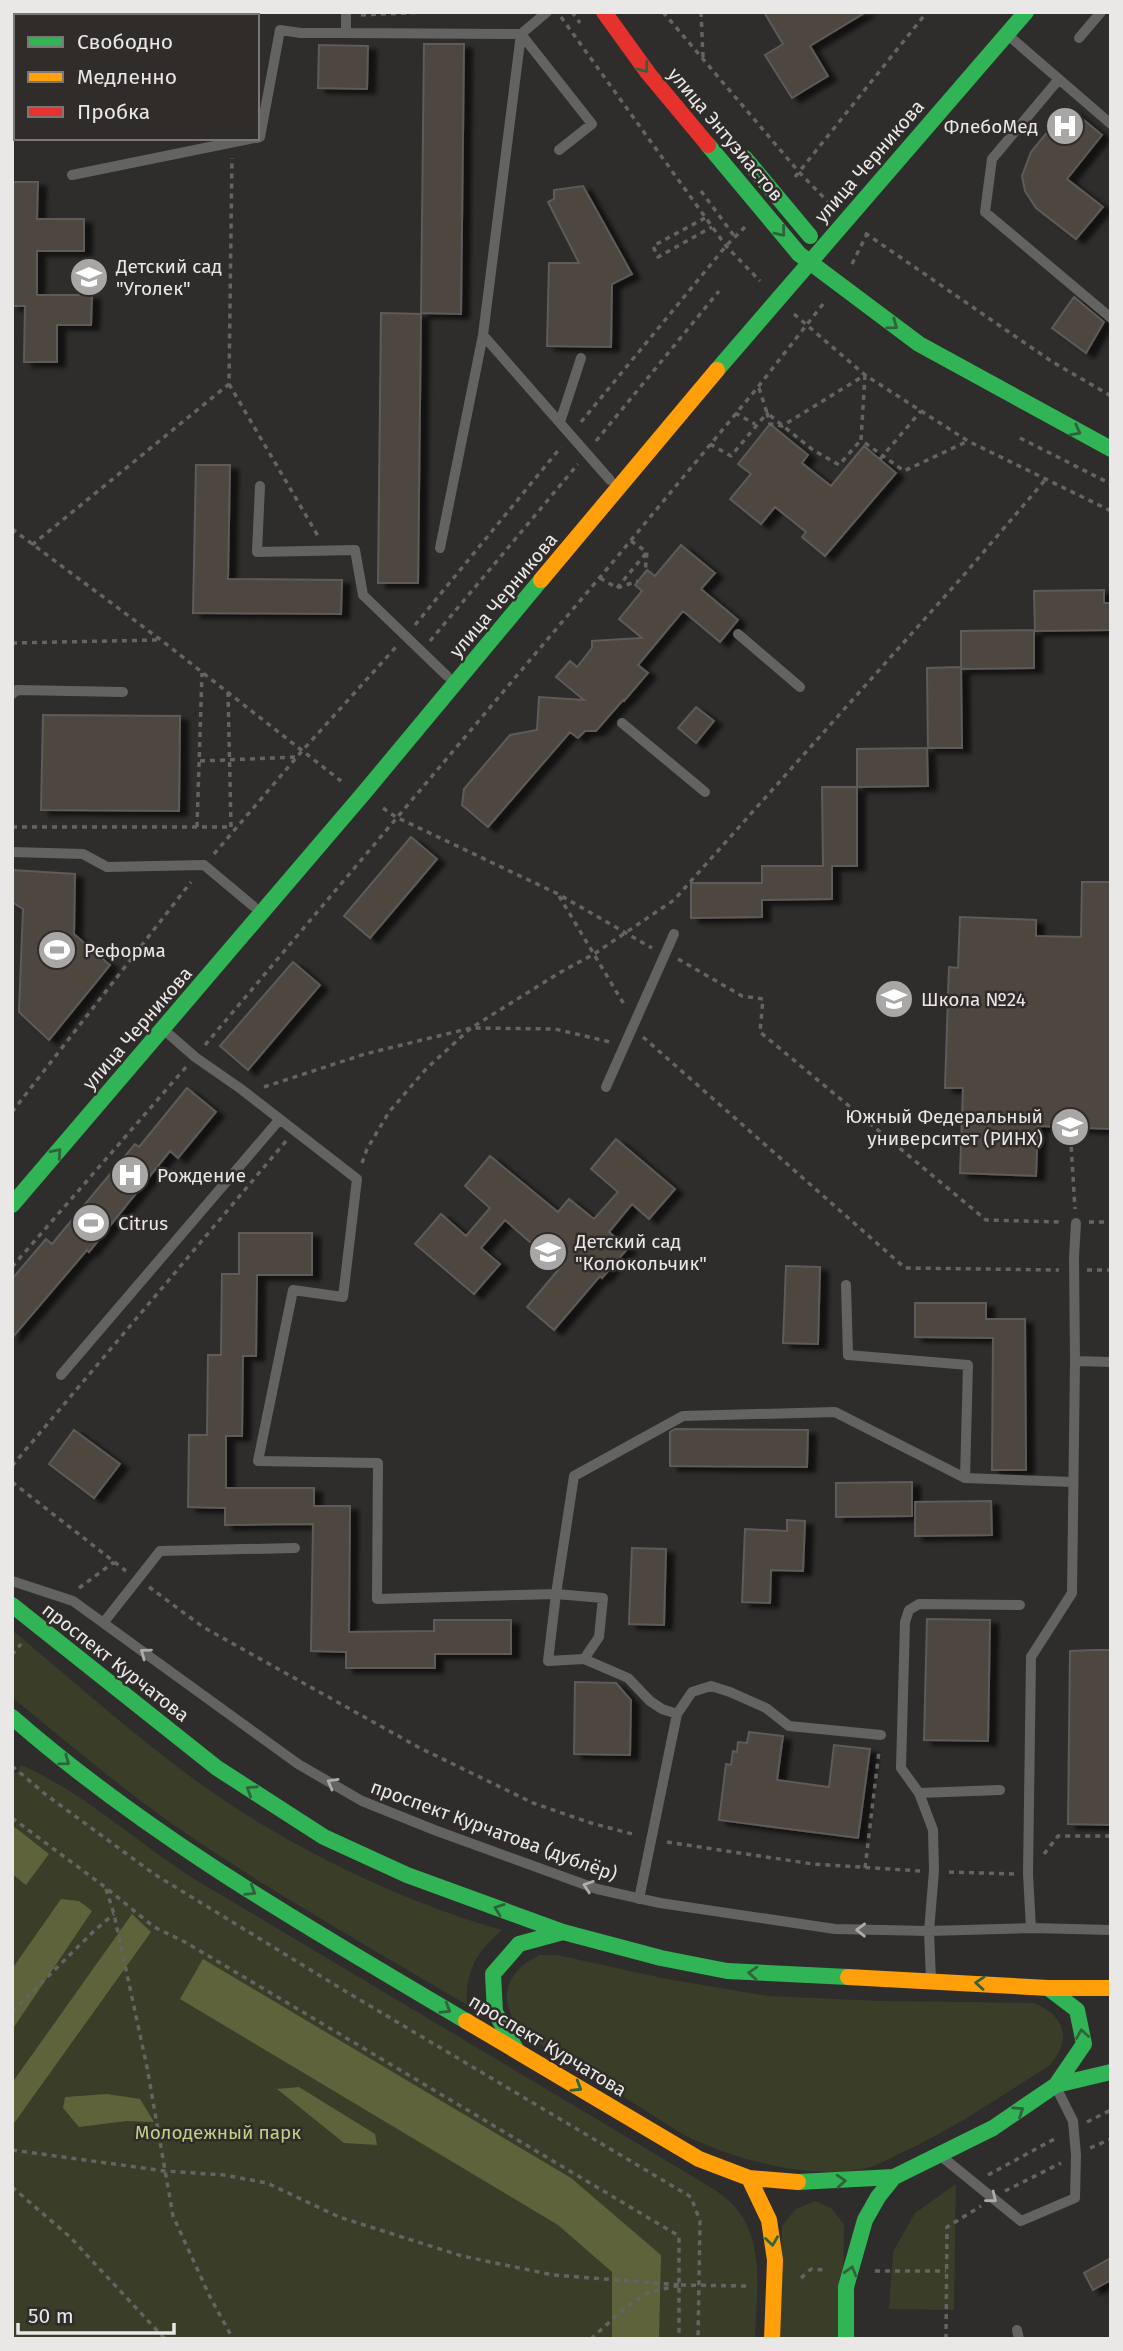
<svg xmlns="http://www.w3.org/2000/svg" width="1123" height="2351" font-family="'Fira Sans',sans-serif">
<defs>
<filter id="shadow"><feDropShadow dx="8" dy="4.5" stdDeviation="2" flood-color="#0009"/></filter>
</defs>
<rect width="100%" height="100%" fill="#2f2d2b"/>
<!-- green -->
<path fill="#3a3d28" d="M12 1630C87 1692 160 1760 242 1812 322 1862 411 1904 502 1930 476 1953 466 1969 467 2005 368 1946 266 1889 171 1823 116 1784 64 1740 12 1697Z
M21 1765C85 1793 137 1843 196 1880L677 2167C696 2179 720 2190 735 2207 766 2242 756 2296 755 2339H12V1772L17 1773Z
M540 1955H557L662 1978 767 1996 881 2001 1033 2003C1065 2014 1072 2040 1050 2065 1001 2096 954 2129 901 2153 891 2158 879 2165 867 2168 810 2181 736 2160 684 2135L527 2036C496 2006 501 1973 540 1955Z
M956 2184 954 2310 889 2309 893 2252 915 2213Z
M815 2201 831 2208 844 2224 843 2339H779L782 2226 796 2209Z"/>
<!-- forest -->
<path fill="#5e633c" d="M12 1825 49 1854 26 1885 12 1874Z
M61 1899 79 1901 92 1911 12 2030V1969Z
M132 1914 151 1932 12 2126V2083Z
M203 1959 571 2178 661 2255 659 2339H612V2272L558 2225 180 1999Z
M299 2087 375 2134 377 2145 344 2143 277 2089Z
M107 2094 140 2099 154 2122 127 2121 79 2127 63 2108 65 2097Z"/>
<!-- building -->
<path fill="#4d4640" stroke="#5d5b59" stroke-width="2" filter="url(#shadow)" d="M764 12H866L810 46 828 76 792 98 765 55 783 44Z
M424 44H464L461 314 421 313Z
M319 45 368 46 367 89 318 88Z
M1068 107 1102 135 1067 179 1103 207 1076 239 1036 208 1025 191 1022 176 1031 152Z
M12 182H38L37 219H84V251H37V295H92L91 325H57V362H24L25 306H12Z
M583 186 632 274 612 284 611 347 547 346 549 263H579L548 202 554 199V190Z
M1074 297 1104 322 1086 353 1052 328Z
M381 313 421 314 418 583H378Z
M770 424 808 455 802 463 831 486 864 446 896 473 825 556 802 537 806 532 775 507 761 524 730 499 751 474 738 464Z
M196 465H230L228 579 342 580 341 614 193 613Z
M681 545 715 573 701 589 738 620 720 642 683 611 638 665 648 673 624 701 623 700 596 731H585L578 738 570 732 488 827 462 805 464 789 510 735 537 730 539 697 584 700 556 677 570 661 577 667 592 648V641L642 638 619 619 642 591 635 585 647 570 655 576Z
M1104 590V603H1111V630L1035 631 1034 591Z
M1034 630V668L961 669V631Z
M961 667 962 748H928L927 668Z
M696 707 714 721 696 743 678 728Z
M43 715 180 716 179 811 41 810Z
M927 748 928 786 857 787V866H832V899L762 900V917L691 918V883H762V866H823L822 787H857V749Z
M411 837 437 859 370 938 344 916Z
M12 870 75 874 74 934 110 965 49 1040 19 1012 23 909 12 902Z
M1082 882H1111V1129L1038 1126 1036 1176 960 1173 963 1088H945L949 967 958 968 960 917 1036 920V936L1081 937Z
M293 962 320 985 248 1070 220 1046Z
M187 1088 216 1112 178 1158 170 1151 89 1252 87 1250 12 1338V1279L46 1239 52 1244 135 1144 139 1147Z
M616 1139 675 1189 649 1219 632 1204 609 1232 628 1248 602 1278 600 1276 554 1330 527 1307 564 1263 535 1238 531 1243 505 1220 481 1248 500 1264 474 1294 415 1244 441 1214 466 1236 490 1208 465 1186 490 1156 558 1212 569 1199 594 1219 618 1192 591 1169Z
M239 1233H312V1275H257L256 1356H243L242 1436H226V1488H314V1506H350L349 1632 434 1631V1620H511V1654H435V1668H346V1652L311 1651 313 1524 225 1525V1508L188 1507 189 1435H207L208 1355H221L222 1274H239Z
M786 1266 820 1267 818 1344 783 1343Z
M915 1303H986V1319H1025L1026 1470H992L993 1338 915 1337Z
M675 1429 808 1430 807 1467 670 1466V1432Z
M74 1430 120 1464 94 1498 49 1464Z
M912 1482V1516L836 1517V1483Z
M991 1501 992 1535 915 1536V1502Z
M787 1520 805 1521 803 1571 771 1570 770 1603 742 1602 745 1529 787 1531Z
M632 1548 666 1549 664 1625 629 1624Z
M927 1619 990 1620 988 1741 924 1740Z
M1094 1650H1111V1825L1068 1824 1070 1651Z
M575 1682 616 1683 631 1700 630 1755 574 1754Z
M749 1732 783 1736 777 1780 829 1787 834 1745 870 1749 858 1838 719 1820 726 1764 731 1765 733 1751 737 1752 738 1742 747 1743Z
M1111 2258V2280L1093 2290 1084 2273Z"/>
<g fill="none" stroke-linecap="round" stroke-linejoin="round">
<!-- path -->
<path stroke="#646462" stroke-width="3.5" stroke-dasharray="5 5" stroke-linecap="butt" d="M102 12V16
M572 12 580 23
M663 12 799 172 829 203
M701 12 703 57
M361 15 427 12
M561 17 726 246 760 281
M12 61H16
M795 177 927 12
M701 191 735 237
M705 218 653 246 658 257 712 227
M865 233 1051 361 1111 396
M852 264 866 236
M794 314 865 375 968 441 1111 511
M865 375 861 440 904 471 968 441
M229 384 318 536
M759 388 767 413 813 450 839 465 861 440
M735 413 755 424
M581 422 726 246 745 227
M1020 438 1111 484
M596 441 719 291
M710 444 731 456 767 413 770 424 782 426 865 375
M880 459 921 411
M12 529 161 640 341 781
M631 541 647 552 645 573
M32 545 229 384 232 158
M600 578 617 588 638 581
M617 588 647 552
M415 625 561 447
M430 641 578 464
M12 643 158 640
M228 692 231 827
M200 761 297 757
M383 808 396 817 558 894 652 948
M12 827H231
M197 827 202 673
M214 854 302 751 396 647
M559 896 625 1006
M678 959 742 996 763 999 760 1032 986 1220 1061 1222
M643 1037 905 1268 1059 1270
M205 1045 617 557 758 387 823 304
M264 1087 365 1054 471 1028 555 1029 610 1042
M12 1112 191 882
M1070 1127 1075 1209
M362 1163 367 1149 389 1112 426 1069 471 1028 559 973 594 954 674 900 963 576 1046 479
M1089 1222H1111
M12 1267 186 1067
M1087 1270H1111
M12 1466 286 1141
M12 1482 126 1571
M149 1587 203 1627 418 1747 533 1803 591 1823 636 1835
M79 1588 114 1562
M12 1655 21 1644
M12 1766 45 1794 154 1874 345 1991 691 2197 700 2221 698 2339
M12 1818 105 1887 154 1927 185 1942 679 2236V2339
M667 1842 813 1864 920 1871
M1044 1854 1058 1836H1111
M865 1868 879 1751
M949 1872 1015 1874
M106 1889 114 1914 147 2067 173 2216 210 2297 233 2339
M12 2012 95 1930 114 1914
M1087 2122 1111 2110
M1090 2148 1111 2139
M12 2150 165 2171 224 2175 267 2183 339 2217 462 2256 553 2275 681 2285 649 2292 626 2307 591 2339
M988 2175 1058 2137
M12 2187 70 2237 165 2339
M1005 2191 1061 2163
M875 2271H946
M801 2278 811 2269 825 2270
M681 2285 749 2286
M946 2339 947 2227 981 2206"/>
<!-- lane -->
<path stroke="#636362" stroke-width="10" d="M346 12V33L521 34 483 335 440 548
M547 12 521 34 592 124 559 150
M1009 36 1111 124
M1079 38 1101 12
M1059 79 992 159 985 212 1111 318
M257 138 260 137 280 30 301 33H346
M72 175 254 138
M483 335 610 480
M560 422 581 358
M260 486 257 552 355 550 363 595 447 676
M738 634 800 687
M12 694 17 690 123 692
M622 723 705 792
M12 852 83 854 107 867 204 865 253 906
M163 1029 195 1057 241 1089 357 1179 343 1297 293 1290 258 1461 378 1463 377 1599 556 1594 603 1598 599 1637 584 1659
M606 1087 674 934
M846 1285 848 1355 968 1365 965 1478 1073 1482
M1075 1361 1111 1362
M61 1375 280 1119
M12 1581 73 1601 298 1764 362 1801 437 1831 597 1889 660 1903 835 1929 929 1931 1031 1928 1111 1930
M104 1622 160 1551 295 1548
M677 1714 692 1692 711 1686 730 1692 766 1708 789 1726 881 1735
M919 1793 1000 1790
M639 1899 677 1714 662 1709 650 1701 628 1678 584 1659 548 1661 556 1594 574 1476 683 1416 835 1412 965 1478
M1031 1928 1028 1874 1031 1657 1072 1593 1075 1361 1074 1257 1076 1223
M931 1980 929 1931 934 1871 933 1830 919 1793 901 1768 905 1622 909 1610 919 1604 1020 1605
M941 2156 1021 2221 1075 2198 1076 2155 1073 2121 1057 2089
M1017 2330 1019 2339"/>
<!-- fast -->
<path stroke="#30b455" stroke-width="16" d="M708 145 799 254 919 344 1111 449
M745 158 810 236
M717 370 1026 12
M12 1205 363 794 541 580
M12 1605 217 1768 324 1837 407 1875 563 1932 661 1958 727 1971 848 1977
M12 1717C149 1837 309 1928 466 2021
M1048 1988 1077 2010 1084 2044 1056 2085
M517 2051 495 2012 493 1974 519 1944 563 1932
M798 2182 894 2177 993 2128 1056 2085 1111 2072
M846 2339V2287L865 2220 878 2197 894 2177"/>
<!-- slow -->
<path stroke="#ff9f0a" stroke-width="16" d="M541 580 717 370
M848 1977 1048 1988H1111
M466 2021 699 2159 749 2178 798 2182
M749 2178 769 2220 775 2260 772 2339"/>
<!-- jam -->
<path stroke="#e5322d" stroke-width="16" d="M604 12 648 73 708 145"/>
</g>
<!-- one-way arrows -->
<defs><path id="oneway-chevron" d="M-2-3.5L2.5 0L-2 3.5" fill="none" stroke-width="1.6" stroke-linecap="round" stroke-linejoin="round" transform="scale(1.75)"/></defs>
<g stroke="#30623b">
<use href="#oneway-chevron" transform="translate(644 68) rotate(53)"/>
<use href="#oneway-chevron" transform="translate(781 232) rotate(51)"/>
<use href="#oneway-chevron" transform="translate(893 325) rotate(36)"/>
<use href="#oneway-chevron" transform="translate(1076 431) rotate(28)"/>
<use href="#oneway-chevron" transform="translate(57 1153) rotate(-49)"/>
<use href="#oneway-chevron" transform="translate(65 1761) rotate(36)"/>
<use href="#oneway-chevron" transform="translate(251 1790) rotate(-147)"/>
<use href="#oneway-chevron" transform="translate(251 1891) rotate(32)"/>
<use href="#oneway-chevron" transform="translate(499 1909) rotate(-160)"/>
<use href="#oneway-chevron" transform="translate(753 1973) rotate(-176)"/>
<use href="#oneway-chevron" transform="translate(980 1983) rotate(-176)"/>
<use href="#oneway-chevron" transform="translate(446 2009) rotate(31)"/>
<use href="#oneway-chevron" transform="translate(1082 2034) rotate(-99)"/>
<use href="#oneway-chevron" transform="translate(577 2087) rotate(31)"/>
<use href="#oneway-chevron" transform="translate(1019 2111) rotate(-34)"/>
<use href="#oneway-chevron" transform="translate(841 2181) rotate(-4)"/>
<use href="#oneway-chevron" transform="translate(772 2241) rotate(82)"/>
<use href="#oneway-chevron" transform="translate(851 2271) rotate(-74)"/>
</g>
<g stroke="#adacab">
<use href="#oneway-chevron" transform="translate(145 1653) rotate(-144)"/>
<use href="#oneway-chevron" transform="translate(332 1783) rotate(-150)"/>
<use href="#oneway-chevron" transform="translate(588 1886) rotate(-161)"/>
<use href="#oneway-chevron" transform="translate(861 1930) rotate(-179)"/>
<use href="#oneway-chevron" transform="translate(992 2198) rotate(39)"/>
</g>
<!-- icons -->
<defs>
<symbol id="hospital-disc" viewBox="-11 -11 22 22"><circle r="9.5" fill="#a9a7a5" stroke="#302c2a"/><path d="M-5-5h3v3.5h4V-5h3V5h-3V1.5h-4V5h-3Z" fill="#fff"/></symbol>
<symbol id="school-disc" viewBox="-11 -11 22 22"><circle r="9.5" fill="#a9a7a5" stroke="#302c2a"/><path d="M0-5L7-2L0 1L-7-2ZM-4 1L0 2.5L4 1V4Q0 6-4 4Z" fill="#fff"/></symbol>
<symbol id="stadium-disc" viewBox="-11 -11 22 22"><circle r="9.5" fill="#a9a7a5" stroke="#302c2a"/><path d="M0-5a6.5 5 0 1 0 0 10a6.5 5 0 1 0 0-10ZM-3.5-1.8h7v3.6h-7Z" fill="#fff"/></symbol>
<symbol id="university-disc" viewBox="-11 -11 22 22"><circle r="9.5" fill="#a9a7a5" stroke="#302c2a"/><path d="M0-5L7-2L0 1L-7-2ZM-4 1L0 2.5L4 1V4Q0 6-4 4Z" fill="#fff"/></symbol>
</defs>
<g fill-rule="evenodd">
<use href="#hospital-disc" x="1043" y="104" width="44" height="44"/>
<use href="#school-disc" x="67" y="255" width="44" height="44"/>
<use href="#stadium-disc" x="35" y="928" width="44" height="44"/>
<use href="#school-disc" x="872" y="977" width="44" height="44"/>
<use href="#university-disc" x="1048" y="1105" width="44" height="44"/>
<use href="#hospital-disc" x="108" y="1153" width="44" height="44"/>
<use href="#stadium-disc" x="69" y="1201" width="44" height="44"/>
<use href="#school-disc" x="526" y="1230" width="44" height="44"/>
</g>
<g text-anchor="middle" stroke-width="5" stroke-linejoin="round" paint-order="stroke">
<!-- poi labels -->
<g font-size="19" fill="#eae8e7" stroke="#302c2a" text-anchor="start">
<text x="1038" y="133" text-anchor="end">ФлебоМед</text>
<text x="116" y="273">Детский сад<tspan x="116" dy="22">"Уголек"</tspan></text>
<text x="84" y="957">Реформа</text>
<text x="921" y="1006">Школа №24</text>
<text x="1043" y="1123" text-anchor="end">Южный Федеральный<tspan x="1043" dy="22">университет (РИНХ)</tspan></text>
<text x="157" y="1182">Рождение</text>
<text x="118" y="1230">Citrus</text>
<text x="575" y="1248">Детский сад<tspan x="575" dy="22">"Колокольчик"</tspan></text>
</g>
<!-- street labels -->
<g font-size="19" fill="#eae8e7" stroke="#302c2a">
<text transform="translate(726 134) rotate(50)" y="7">улица Энтузиастов</text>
<text transform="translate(869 161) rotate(-49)" y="7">улица Черникова</text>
<text transform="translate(503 595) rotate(-50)" y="7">улица Черникова</text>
<text transform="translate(137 1028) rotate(-49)" y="7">улица Черникова</text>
<text transform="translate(116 1662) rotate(38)" y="7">проспект Курчатова</text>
<text transform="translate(494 1830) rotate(20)" y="7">проспект Курчатова (дублёр)</text>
<text transform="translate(548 2045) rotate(31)" y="7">проспект Курчатова</text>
</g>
<!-- park labels -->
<g font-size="19" fill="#c4ce87" stroke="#302c2a">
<text x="218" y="2139">Молодежный парк</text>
</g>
</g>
<!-- border -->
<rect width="1123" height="2351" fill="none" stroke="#eae8e7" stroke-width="28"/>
<!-- legend -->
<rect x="14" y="14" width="245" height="126" fill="#302c2a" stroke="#7a7776" stroke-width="2"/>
<rect x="28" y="37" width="35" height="10" fill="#30b455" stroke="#7a7776" stroke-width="2"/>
<text x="77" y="49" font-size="21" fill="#eae8e7">Свободно</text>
<rect x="28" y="72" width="35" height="10" fill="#ff9f0a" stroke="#7a7776" stroke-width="2"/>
<text x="77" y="84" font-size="21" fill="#eae8e7">Медленно</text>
<rect x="28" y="107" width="35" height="10" fill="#e5322d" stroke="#7a7776" stroke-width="2"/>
<text x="77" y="119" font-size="21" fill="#eae8e7">Пробка</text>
<!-- scale -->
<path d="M18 2323v10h156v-10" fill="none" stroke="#eae8e7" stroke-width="3.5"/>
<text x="28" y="2323" font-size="21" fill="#eae8e7" stroke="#302c2a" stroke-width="5" paint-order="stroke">50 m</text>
</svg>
